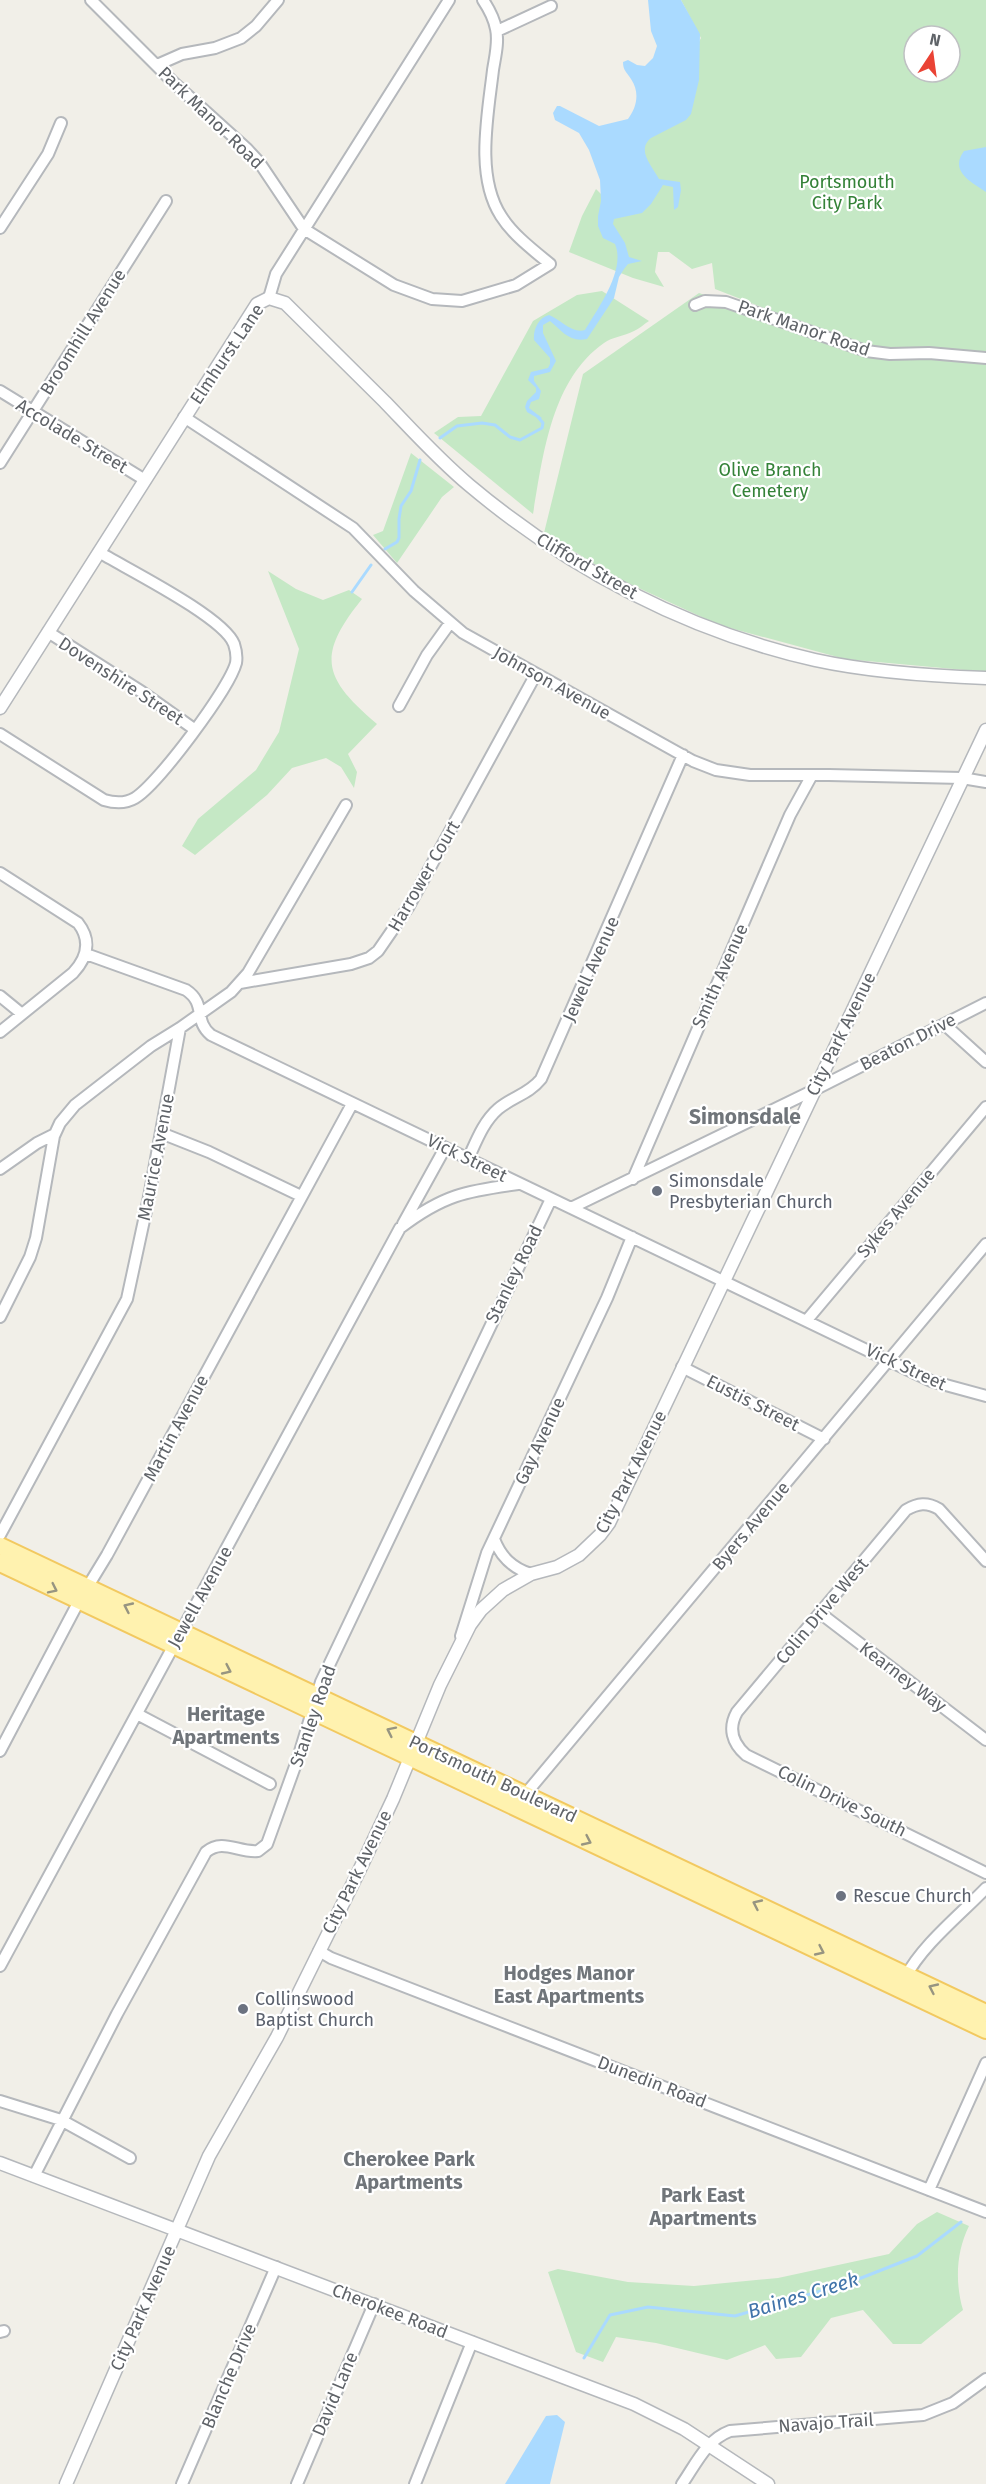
<svg xmlns="http://www.w3.org/2000/svg" width="986" height="2484" font-family="'Fira Sans',sans-serif">
<rect width="100%" height="100%" fill="#f1efe8"/>
<!-- green -->
<path fill="#c5e8c5" fill-rule="evenodd" d="M681 0H986V354L896 351 838 337 715 289 712 263 692 269 669 252H658L655 272 664 287 633 278 569 252 582 216 596 189 612 205 701 38ZM914 36H950V72H914Z
M602 291 649 321C644 324 639 329 634 331 624 336 612 337 604 343 551 380 543 456 533 514L434 433 458 417 481 416 533 321 577 295Z
M699 293 881 358 937 355 986 361V672L845 659 719 625 619 579 544 533 583 374Z
M411 453 454 487 442 497 397 563 373 535 383 531Z
M268 571 296 589 323 600 349 590 362 599C316 656 323 678 377 724L348 754 357 772 354 788 341 767 326 758 292 768 267 795 195 855 182 846 198 819 256 770 279 732 299 649Z
M937 2212 969 2226C956 2252 955 2283 963 2310L921 2344H893L863 2310 831 2318 801 2357 776 2359 765 2345 727 2360 656 2343 616 2337 603 2362 576 2352 548 2272 558 2269 628 2282 694 2286 778 2278 889 2254 917 2224Z"/>
<!-- water -->
<path fill="#aadaff" d="M648 0H681L700 34 699 80 691 114 686 120 651 138C636 150 652 166 659 179L680 182 681 190 678 207 674 210 673 187 663 185 651 204 642 213 614 219 613 224 625 243 629 257 642 261 628 264 624 269 619 277 614 298 587 339C570 343 562 331 550 321L543 325V333L556 361 550 372 534 376V381L541 391 539 399 531 402 529 408 542 418 539 419 527 412 525 407 527 401 536 392V388L528 380 531 372 548 368 550 364V358L534 340C533 330 538 318 549 315 560 319 572 334 585 330 598 308 626 270 615 244L603 238 598 226V216L601 201 600 180 589 150 579 133 555 120 553 113 557 106H560L599 126 628 119C637 107 640 92 631 79 627 72 623 71 623 62L628 60 637 65 645 66 653 58 657 46 651 31Z
M986 147V192C971 182 949 171 964 151Z
M557 2415 565 2422 550 2484H505L546 2416Z"/>
<g fill="none" stroke-linecap="round" stroke-linejoin="round">
<!-- stream -->
<path stroke="#aadaff" stroke-width="3" d="M440 438 457 426 482 423 495 425 510 437 520 440 542 428 543 423 538 417
M385 549 397 542 399 538V519L401 506 411 491 420 460
M352 592 371 565
M584 2358 610 2315 648 2307 735 2316 851 2282 917 2256 961 2222"/>
<defs>
<path id="minor" d="M91 0 174 83 247 149 259 162 304 229 394 285 432 299 462 301 516 285 550 264C533 250 513 235 501 216 475 176 488 114 493 70 495 57 499 42 496 29 494 18 489 9 483 0
M497 31 551 6
M157 65 182 54 215 48 241 38 256 26 278 0
M0 228 48 154 61 123
M269 298 276 274 449 0
M695 305 705 301 726 302 866 351 890 354 929 353 986 358
M0 391 145 480
M184 417 353 528 414 591 463 633 693 761 716 770 750 775H829L962 778 986 782
M0 463 166 201
M48 632 142 692 194 729
M399 706 427 655 450 623
M0 734 104 800C114 803 125 804 135 798 158 784 229 689 236 663 237 657 236 650 234 644 224 617 127 569 99 552
M0 873 78 923C92 941 87 958 73 973L0 1032
M86 954 186 990C207 1004 193 1020 211 1035L931 1381 986 1396
M240 983 351 964 369 958 378 951 409 906 536 674
M0 996 22 1014
M944 1024 986 1062
M161 1133 209 1152 301 1196
M468 1159C476 1142 483 1122 498 1109 512 1097 529 1094 541 1079L683 755
M0 1169 37 1143 55 1134
M633 1179 790 815 812 775
M571 1208 814 1090 986 1003
M403 1224 445 1148
M0 1317 30 1257 36 1238 54 1136 60 1123 75 1105 151 1046 180 1028
M807 1320 986 1107
M682 1367 824 1439
M0 1535 127 1299 149 1197 180 1028 231 992 248 973 346 805
M494 1539C501 1557 512 1568 531 1574
M986 1561 939 1509C927 1502 918 1503 906 1510L737 1712C728 1728 732 1743 746 1755L986 1873
M820 1613 986 1740
M461 1636 487 1553 607 1298 632 1237
M137 1714 270 1784
M0 1751 79 1601 107 1555 352 1104
M523 1797 986 1244
M319 1951 331 1958 986 2212
M0 1966 400 1228C443 1195 466 1191 518 1184
M905 1978C922 1945 960 1915 986 1888
M0 2101 61 2120 130 2158
M34 2176 117 2014 206 1852C223 1838 238 1853 258 1851L267 1844 298 1758 321 1682 551 1199
M929 2190 986 2063
M0 2332 4 2331
M182 2484 276 2267
M297 2484 374 2304
M415 2484 472 2342
M682 2484C696 2464 706 2440 730 2431L923 2415 953 2403 986 2379"/>
<path id="tertiary" d="M0 708 257 304 269 298 285 303C318 336 352 369 385 402 412 430 439 460 469 485 569 569 687 631 815 660 870 672 930 676 986 678
M0 2163 634 2404 684 2429 768 2484
M66 2484 209 2156 277 2037 359 1871 393 1799 440 1685 470 1625 481 1610 503 1590 531 1574 557 1567 579 1555 600 1535 609 1523 986 730"/>
<path id="primary" d="M0 1546 986 2013
M0 1563 986 2030"/>
</defs>
<!-- minor casing -->
<use href="#minor" stroke="#b5b8bc" stroke-width="14"/>
<!-- tertiary casing -->
<use href="#tertiary" stroke="#b5b8bc" stroke-width="15"/>
<!-- primary casing -->
<use href="#primary" stroke="#f2c960" stroke-width="20"/>
<!-- minor -->
<use href="#minor" stroke="#fff" stroke-width="10"/>
<!-- tertiary -->
<use href="#tertiary" stroke="#fff" stroke-width="12"/>
<!-- primary -->
<use href="#primary" stroke="#fff2af" stroke-width="16"/>
</g>
<!-- one-way arrows -->
<defs><path id="oneway-chevron" d="M-2-3.5L2.5 0L-2 3.5" fill="none" stroke-width="1.6" stroke-linecap="round" stroke-linejoin="round" transform="scale(1.5)"/></defs>
<g stroke="#979581">
<use href="#oneway-chevron" transform="translate(53 1589) rotate(26)"/>
<use href="#oneway-chevron" transform="translate(128 1607) rotate(-155)"/>
<use href="#oneway-chevron" transform="translate(227 1670) rotate(25)"/>
<use href="#oneway-chevron" transform="translate(391 1731) rotate(-154)"/>
<use href="#oneway-chevron" transform="translate(587 1841) rotate(25)"/>
<use href="#oneway-chevron" transform="translate(757 1904) rotate(-155)"/>
<use href="#oneway-chevron" transform="translate(820 1951) rotate(25)"/>
<use href="#oneway-chevron" transform="translate(933 1988) rotate(-155)"/>
</g>
<!-- markers -->
<g fill="#6b7280" stroke="#fff" stroke-width="2">
<circle cx="657" cy="1191" r="6"/>
<circle cx="841" cy="1896" r="6"/>
<circle cx="243" cy="2009" r="6"/>
</g>
<g text-anchor="middle" stroke-width="4.5" stroke-linejoin="round" paint-order="stroke">
<!-- street labels -->
<g font-size="18" fill="#5f6368" stroke="#fff">
<text transform="translate(211 118) rotate(44)" y="6">Park Manor Road</text>
<text transform="translate(804 328) rotate(19)" y="6">Park Manor Road</text>
<text transform="translate(83 332) rotate(-58)" y="6">Broomhill Avenue</text>
<text transform="translate(227 354) rotate(-56)" y="6">Elmhurst Lane</text>
<text transform="translate(72 436) rotate(31)" y="6">Accolade Street</text>
<text transform="translate(587 566) rotate(30)" y="6">Clifford Street</text>
<text transform="translate(121 681) rotate(33)" y="6">Dovenshire Street</text>
<text transform="translate(552 683) rotate(29)" y="6">Johnson Avenue</text>
<text transform="translate(424 876) rotate(-60)" y="6">Harrower Court</text>
<text transform="translate(591 969) rotate(-66)" y="6">Jewell Avenue</text>
<text transform="translate(720 976) rotate(-66)" y="6">Smith Avenue</text>
<text transform="translate(841 1034) rotate(-64)" y="6">City Park Avenue</text>
<text transform="translate(908 1042) rotate(-27)" y="6">Beaton Drive</text>
<text transform="translate(156 1157) rotate(-79)" y="6">Maurice Avenue</text>
<text transform="translate(467 1158) rotate(26)" y="6">Vick Street</text>
<text transform="translate(896 1213) rotate(-50)" y="6">Sykes Avenue</text>
<text transform="translate(514 1274) rotate(-64)" y="6">Stanley Road</text>
<text transform="translate(906 1367) rotate(25)" y="6">Vick Street</text>
<text transform="translate(753 1403) rotate(27)" y="6">Eustis Street</text>
<text transform="translate(176 1428) rotate(-62)" y="6">Martin Avenue</text>
<text transform="translate(540 1441) rotate(-65)" y="6">Gay Avenue</text>
<text transform="translate(631 1472) rotate(-63)" y="6">City Park Avenue</text>
<text transform="translate(751 1526) rotate(-50)" y="6">Byers Avenue</text>
<text transform="translate(200 1597) rotate(-61)" y="6">Jewell Avenue</text>
<text transform="translate(822 1611) rotate(-50)" y="6">Colin Drive West</text>
<text transform="translate(903 1677) rotate(37)" y="6">Kearney Way</text>
<text transform="translate(313 1716) rotate(-71)" y="6">Stanley Road</text>
<text transform="translate(493 1779) rotate(25)" y="6">Portsmouth Boulevard</text>
<text transform="translate(842 1801) rotate(26)" y="6">Colin Drive South</text>
<text transform="translate(357 1872) rotate(-64)" y="6">City Park Avenue</text>
<text transform="translate(652 2082) rotate(21)" y="6">Dunedin Road</text>
<text transform="translate(143 2308) rotate(-66)" y="6">City Park Avenue</text>
<text transform="translate(390 2311) rotate(21)" y="6">Cherokee Road</text>
<text transform="translate(229 2376) rotate(-67)" y="6">Blanche Drive</text>
<text transform="translate(335 2394) rotate(-67)" y="6">David Lane</text>
<text transform="translate(826 2423) rotate(-4)" y="6">Navajo Trail</text>
</g>
<!-- park labels -->
<g font-size="18" fill="#348238" stroke="#fff">
<text x="847" y="188">Portsmouth<tspan x="847" dy="21">City Park</tspan></text>
<text x="770" y="476">Olive Branch<tspan x="770" dy="21">Cemetery</tspan></text>
</g>
<!-- worship labels -->
<g font-size="18" fill="#5b616d" stroke="#fff" text-anchor="start">
<text x="669" y="1187">Simonsdale<tspan x="669" dy="21">Presbyterian Church</tspan></text>
<text x="853" y="1902">Rescue Church</text>
<text x="255" y="2005">Collinswood<tspan x="255" dy="21">Baptist Church</tspan></text>
</g>
<!-- neighbourhood labels -->
<g font-size="20" font-weight="bold" fill="#70757a" stroke="#fff">
<text x="226" y="1721">Heritage<tspan x="226" dy="23">Apartments</tspan></text>
<text x="569" y="1980">Hodges Manor<tspan x="569" dy="23">East Apartments</tspan></text>
<text x="409" y="2166">Cherokee Park<tspan x="409" dy="23">Apartments</tspan></text>
<text x="703" y="2202">Park East<tspan x="703" dy="23">Apartments</tspan></text>
</g>
<!-- water labels -->
<g font-size="20" font-style="italic" fill="#4174aa" stroke="#fff">
<text transform="translate(803 2295) rotate(-17)" y="7">Baines Creek</text>
</g>
<!-- quarter labels -->
<g font-size="21" font-weight="bold" fill="#70757a" stroke="#fff">
<text x="745" y="1124">Simonsdale</text>
</g>
</g>
<!-- north arrow -->
<g transform="translate(932 54) rotate(13)"><circle r="28" fill="#ffffff" stroke="#bfc1c3" stroke-width="1.5"/>
<path d="M0-4.5L10 22L0 15L-10 22Z" fill="#ea4335"/>
<text y="-9" font-size="16" font-weight="bold" text-anchor="middle" fill="#5f6368">N</text>
</g>
</svg>
